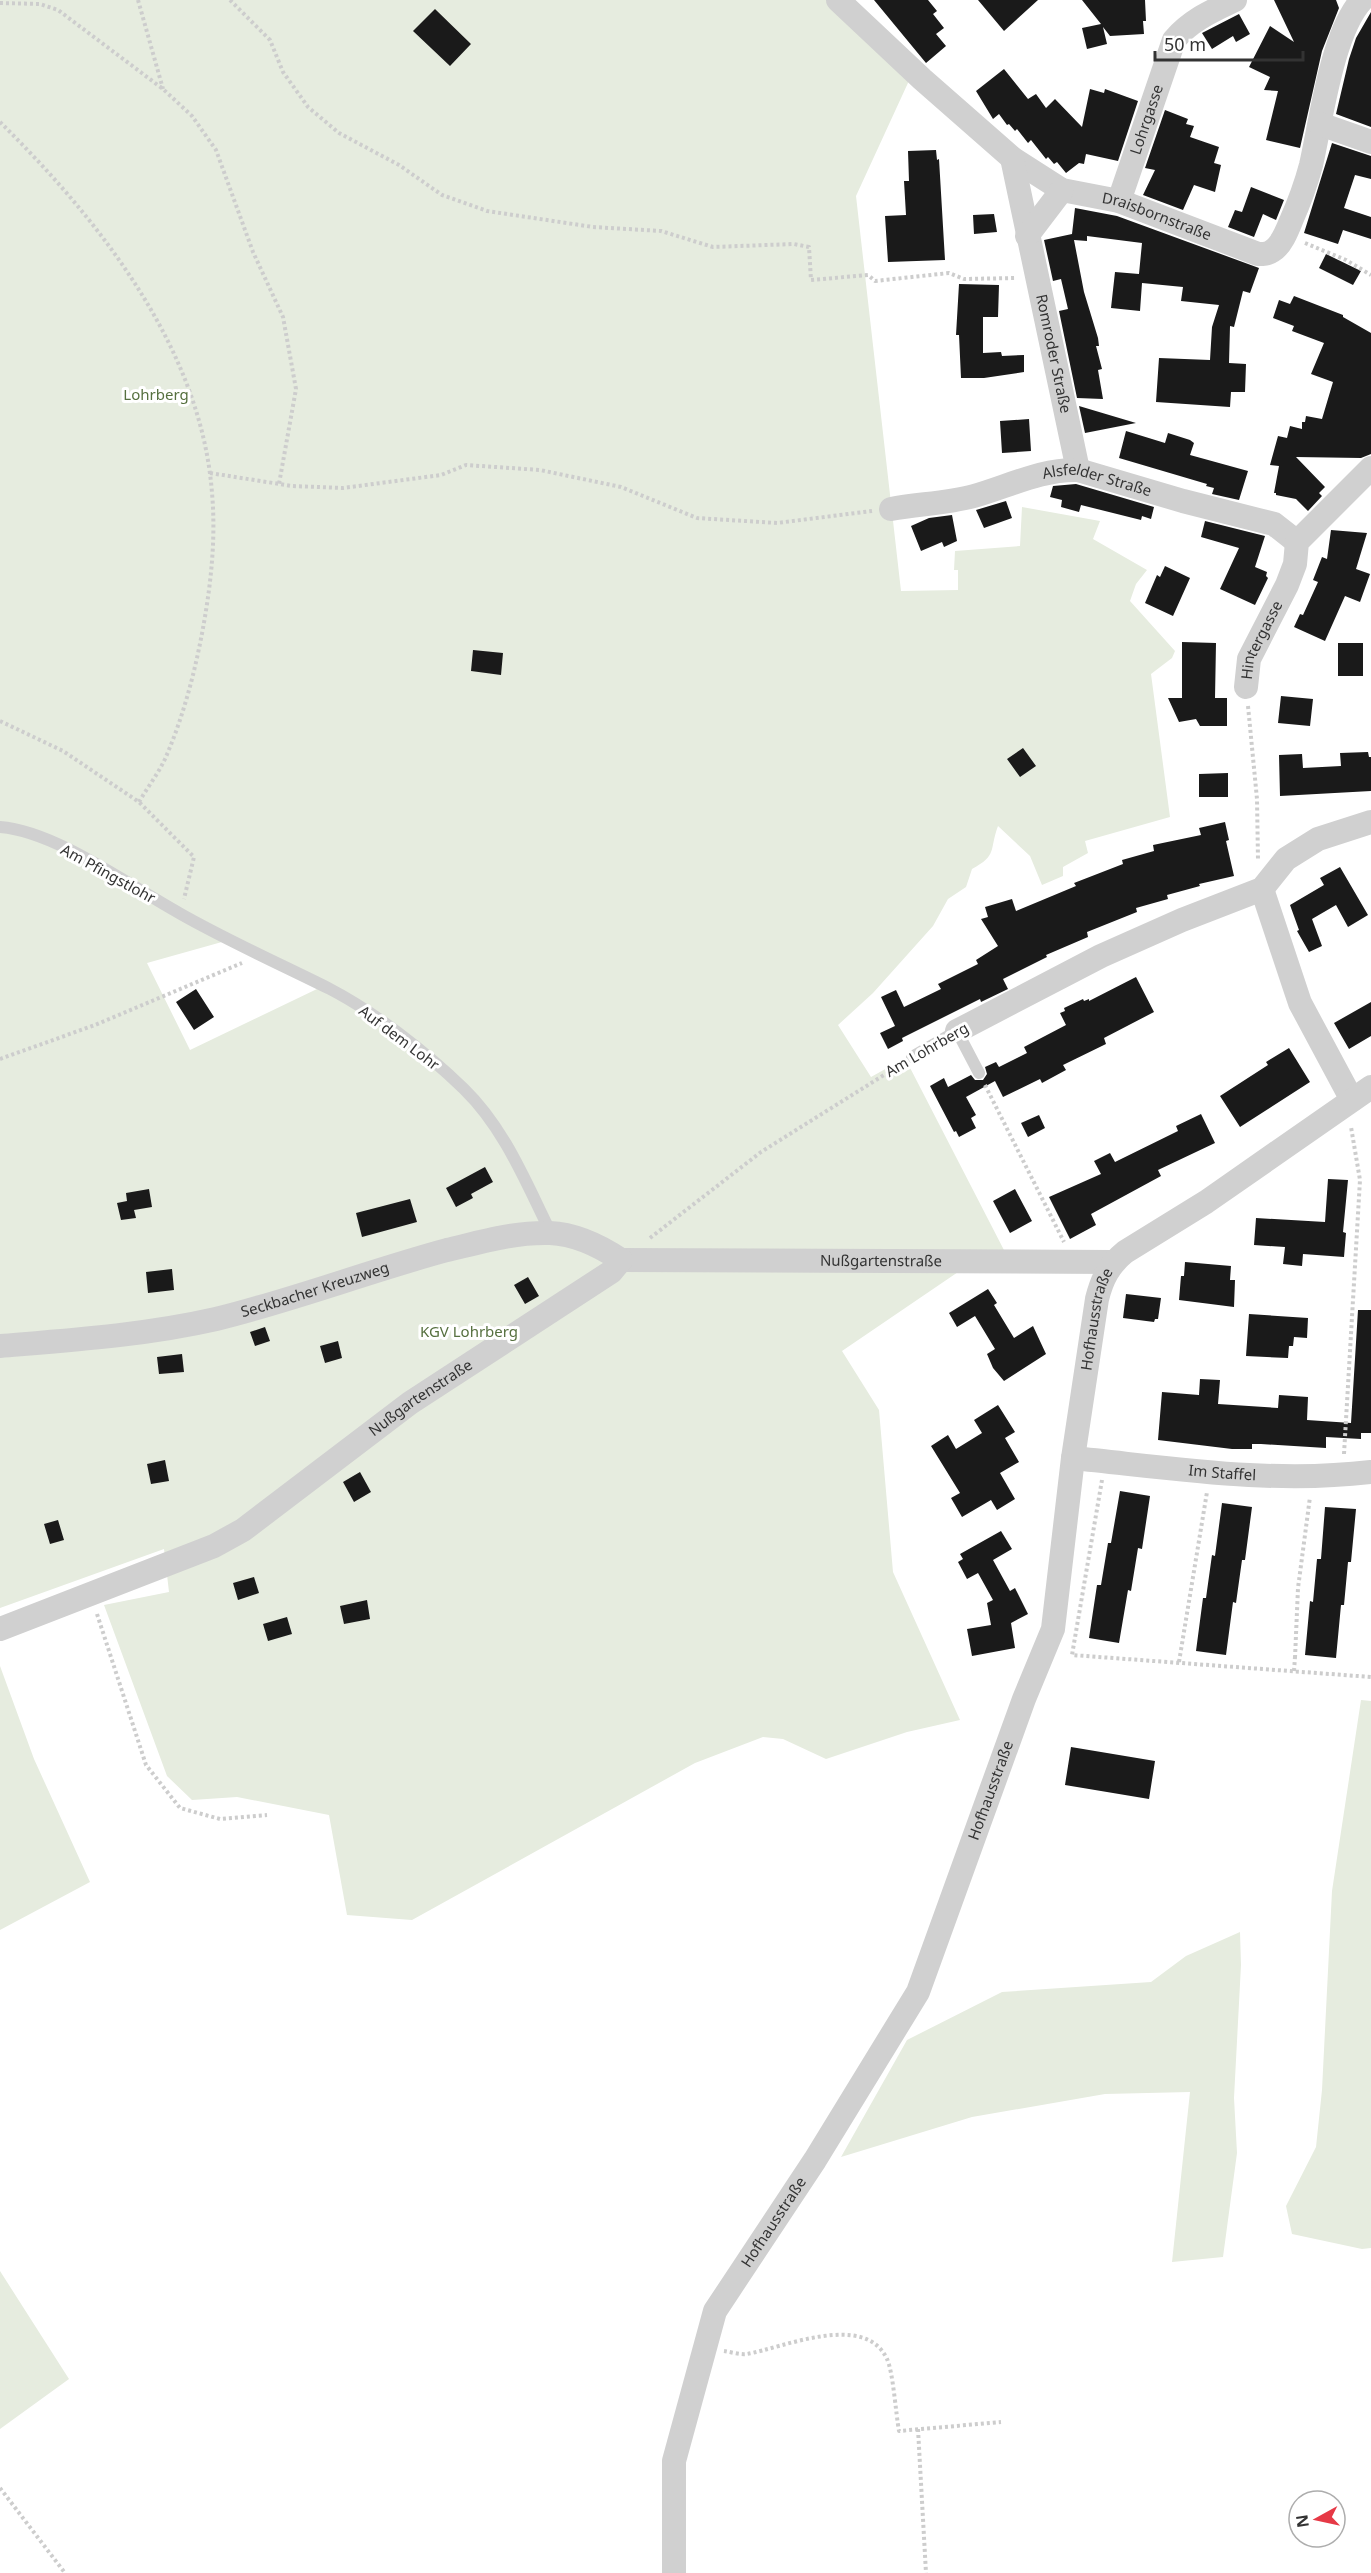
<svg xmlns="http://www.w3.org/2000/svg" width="1371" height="2573" font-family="'Noto Sans',sans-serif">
<rect width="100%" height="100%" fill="#fff"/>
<!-- green -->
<path fill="#e6ecdf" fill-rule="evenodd" d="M0 0H831L913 72 856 196 901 591 958 590V570H954L955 551 1020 546 1022 507 1100 521 1093 539 1147 570 1136 584 1130 601 1175 651 1172 658 1151 674 1170 817 1085 841 1088 853 1063 867V876L1042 885 1030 856 998 826C989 850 998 855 972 869L966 887 948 899 933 926 873 993 838 1025 871 1077 905 1058 1006 1254 986 1253 842 1351 879 1410 893 1572 960 1720 907 1732 826 1759 783 1739 763 1737 695 1763 412 1920 347 1915 329 1815 237 1797 192 1800 167 1776 104 1605 169 1592 164 1549 0 1608ZM229 940 317 989 190 1050 147 963Z
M0 1666 34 1759 90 1882 0 1930Z
M1361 1700 1371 1701V2248L1362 2249 1292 2234 1286 2206 1316 2147 1322 2090 1332 1891Z
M1240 1932 1241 1965 1234 2098 1237 2153 1223 2257 1172 2262 1190 2092 1105 2094 972 2117 841 2157 907 2040 1002 1992 1151 1982 1186 1956Z
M0 2271 69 2379 0 2429Z"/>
<!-- building -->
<path fill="#1a1a1a" d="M874 0H928L937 11 933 14 944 28 936 34 946 46 926 63Z
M978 0H1038L1004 31Z
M1082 0H1145L1146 21H1143L1144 34 1110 36 1103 27 1107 44 1087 49 1082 28 1101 24Z
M1274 0H1336L1339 8 1322 51 1300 148 1266 140 1278 91 1264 90 1270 77 1249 67 1270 26 1294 42Z
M435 9 471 44 450 66 413 31Z
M1371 12V127L1336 114 1349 59 1356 38Z
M1239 14 1250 34 1236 42 1233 36 1212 49 1202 33Z
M1004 69 1028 99 1036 94 1046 108 1055 99 1082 127 1090 89 1104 93 1105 89 1138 101 1118 161 1086 154 1084 164 1079 163 1066 173 1057 162 1054 164 1048 157 1046 159 1031 140 1028 143 1017 129 1015 131 1009 124 1007 125 999 114 993 119 976 91Z
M1165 110 1188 119 1186 124 1194 126 1190 137 1219 147 1214 163 1221 165 1215 192 1194 185 1183 210 1143 195 1155 170 1145 168Z
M1332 143 1371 156V179L1355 175 1344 208 1371 217V239L1343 230 1338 244 1304 233Z
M936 150 937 160 939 159 945 260 888 262 885 216 906 215 904 181H909L908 151Z
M1251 187 1284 200 1276 220 1263 214 1254 237 1228 227 1235 210 1242 212Z
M1075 208 1117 216 1259 268 1250 293 1243 291 1234 327 1230 326 1229 363 1246 364 1245 392H1231L1230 407 1156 402 1159 358 1210 360 1212 327 1219 305 1181 301 1183 287 1142 283 1140 311 1111 308 1115 272 1139 274 1142 243 1087 236V241L1074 240 1084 292 1098 338 1099 346H1096L1102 369 1098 370 1103 399 1077 398 1059 311 1068 309 1061 279 1053 281 1044 240 1072 234Z
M994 214 997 232 974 234 973 215Z
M1326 254 1361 271 1353 285 1319 268Z
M959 284 999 285 998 317H983V353L1001 352 1002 356 1024 355V372L984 378H961L959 335H956Z
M1294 296 1343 315V317L1371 333V454L1361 458 1296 457 1325 487 1319 493 1322 496 1308 511 1296 499 1276 495V493H1274L1279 466 1270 465 1278 436 1287 438 1290 426 1302 429V422H1305L1306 416 1322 419 1333 382 1311 374 1324 343 1292 331 1294 326 1273 318 1279 300 1290 304Z
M1079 406 1136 423 1085 433Z
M1029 419 1031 451 1002 453 1000 421Z
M1126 431 1165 443 1168 433 1190 440 1194 443 1190 455 1248 471 1239 500 1212 494 1214 488 1206 486 1207 484 1119 458Z
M1076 484 1154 507 1151 519 1142 516 1141 520 1081 505 1079 512 1061 507 1062 500 1050 497 1053 486Z
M1006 501 1012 518 984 528 976 510Z
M952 515 957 541 944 547 942 542 921 551 911 526 929 518Z
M1205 521 1265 536 1255 567 1267 572 1266 576 1268 578 1255 605 1220 589 1239 548 1201 537Z
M1331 530 1367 533 1356 569 1370 574 1360 602 1345 596 1325 641 1294 627 1300 614 1303 615 1318 582 1313 580 1322 557 1327 559Z
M1165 566 1190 578 1173 616 1145 603 1157 575 1160 577Z
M1182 642 1216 643 1215 698H1227V726H1200L1196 719 1179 722 1168 698H1182Z
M1338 643H1363V676H1338Z
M473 650 503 653 501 675 471 671Z
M1281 696 1313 699 1310 726 1278 723Z
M1023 748 1036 766 1020 777 1007 759Z
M1368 752 1369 757H1371V791L1280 796 1279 755 1302 754 1303 768 1341 766 1340 753Z
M1228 773V797H1199V774Z
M1225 822 1229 840 1226 841 1234 876 1199 884 1200 886 1167 895 1168 899 1136 908 1137 912 1087 932 1088 937 1046 955 1047 957 1003 979 1008 989 981 1002 980 999 902 1038 903 1041 888 1049 880 1033 895 1026 881 997 896 990 904 1007 941 989 938 984 978 964 976 960 998 946 981 919 988 917 985 907 1012 899 1016 911 1076 886 1074 883 1123 864 1122 860 1154 851 1153 845 1201 835 1199 828Z
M1340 867 1368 915 1348 927 1336 905 1312 919 1322 946 1309 952 1297 931 1299 930 1290 905 1324 885 1320 878Z
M1136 977 1154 1012 1104 1038 1106 1044 1063 1065 1066 1070 1042 1083 1040 1079 1003 1097 995 1081 966 1097 976 1115 971 1118 976 1128 959 1137 956 1131 954 1132 930 1086 944 1078 948 1087 971 1075 975 1080H983L987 1074 985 1067 996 1062 999 1067 1027 1053 1024 1047 1066 1025 1060 1013 1065 1011 1064 1008 1083 999 1084 1001 1089 999V1001Z
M196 989 214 1017 194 1030 176 1002Z
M1371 1002V1036L1349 1049 1334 1023Z
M1289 1048 1310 1082 1240 1127 1220 1096 1268 1065 1266 1062Z
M1201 1114 1215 1143 1158 1170 1161 1176 1091 1214 1096 1225 1070 1239 1049 1197 1101 1174 1094 1161 1110 1153 1115 1162 1178 1131 1176 1126Z
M1039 1115 1045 1128 1028 1137 1021 1123Z
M485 1167 493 1182 471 1194 473 1198 456 1207 446 1188Z
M1328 1179 1348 1180 1343 1232 1346 1233 1344 1257 1303 1254 1302 1266 1283 1264 1285 1247 1254 1245 1256 1218 1325 1222Z
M149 1189 152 1207 134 1210 136 1218 121 1220 117 1203 127 1201 126 1193Z
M1015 1189 1032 1221 1010 1233 993 1201Z
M410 1199 417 1222 362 1237 356 1213Z
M1185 1262 1231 1266 1230 1280H1235L1234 1307 1179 1300 1181 1276H1184Z
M172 1269 174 1290 148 1293 146 1272Z
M528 1277 539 1296 525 1304 514 1285Z
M988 1289 997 1303 994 1305 1014 1338 1033 1326 1046 1354 1004 1381 993 1368 987 1354 995 1349 975 1316 957 1327 949 1313Z
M1126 1294 1161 1298 1158 1319H1155L1154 1322 1123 1318Z
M1358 1310H1371V1433H1361V1439L1326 1437V1448L1261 1444H1252V1449H1232L1158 1440 1162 1392 1199 1395 1200 1379 1220 1380 1218 1404 1278 1408 1279 1395 1308 1397 1307 1420 1351 1423Z
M1249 1314 1308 1318 1307 1338 1294 1337 1293 1346H1289L1288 1358 1246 1356Z
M265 1327 270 1341 255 1346 250 1332Z
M338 1341 342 1358 325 1363 320 1346Z
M182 1354 184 1372 159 1374 157 1357Z
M998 1405 1015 1432 1005 1438 1019 1462 1000 1473 1015 1499 997 1510 991 1500 962 1517 951 1498 960 1493 931 1446 948 1435 956 1449 982 1433 974 1420Z
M165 1460 169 1481 151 1484 147 1464Z
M360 1472 371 1492 354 1502 343 1482Z
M1120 1491 1150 1496 1142 1549 1138 1548 1131 1591 1128 1590 1119 1643 1089 1638 1097 1585H1101L1108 1543H1111Z
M1222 1503 1252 1507 1245 1560H1242L1236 1603 1233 1602 1226 1655 1196 1651 1203 1598H1206L1212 1555 1215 1556Z
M1325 1507 1356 1509 1351 1562H1348L1344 1605H1341L1336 1658 1305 1655 1310 1601 1313 1602 1317 1559H1321Z
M58 1520 64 1540 50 1544 44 1524Z
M1001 1531 1012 1549 993 1560 1010 1591 1015 1588 1028 1614 1011 1623 1015 1648 972 1656 967 1629 991 1625 987 1603 993 1600 978 1573 967 1579 958 1562 963 1559 960 1554Z
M254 1577 259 1593 238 1600 233 1583Z
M367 1600 370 1619 344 1624 340 1606Z
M287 1617 292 1634 268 1641 263 1624Z
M1071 1747 1155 1761 1149 1799 1065 1785Z"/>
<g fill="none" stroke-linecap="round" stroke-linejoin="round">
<!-- path -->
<path stroke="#cdcdcd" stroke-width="4" stroke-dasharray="3 3" stroke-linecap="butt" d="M138 0 163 89
M230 0 270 40 283 72 308 107 339 133 399 165 442 195 487 211 593 227 661 231 713 247 794 244 809 247 811 280 868 275 875 281 949 273 964 279 1016 278
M0 3 40 4 58 10 163 89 192 116 216 150 253 252 283 317 296 389 279 484
M0 122C99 220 201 348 212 493 216 538 211 584 203 628 195 672 183 718 165 759 158 774 147 788 139 802
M1305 243 1346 260 1371 275
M210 473 292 486 343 488 441 475 466 465 540 470 621 487 697 518 777 523 872 511
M1248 706 1257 799 1258 860
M0 721 63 751 139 802 194 857 184 899
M0 1059 95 1025 242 963
M985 1085 1064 1242
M650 1238 761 1152 900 1065
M1344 1454 1360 1180 1351 1127
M1102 1480 1072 1655 1371 1677
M97 1614 146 1765 180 1808 220 1819 267 1815
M1295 1658 1298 1588 1310 1497
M1179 1662 1207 1492
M1294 1671 1295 1657
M724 2351C731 2352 740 2355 747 2354 782 2348 865 2311 887 2359 893 2371 896 2415 899 2431L1001 2422
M918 2429 926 2573
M0 2488 65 2573"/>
<!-- service -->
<path stroke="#d0d0d0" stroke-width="12" d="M0 827C55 831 130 886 179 913 228 941 280 964 330 989 376 1013 427 1053 464 1089 505 1129 526 1183 551 1233
M912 1057 957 1031 979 1073"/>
<!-- minor -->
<g stroke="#d0d0d0" stroke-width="24">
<path id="s1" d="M838 0 922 79 1012 158 1062 190 1119 201 1258 254C1263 254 1268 254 1272 251 1281 246 1287 231 1291 221 1299 203 1306 184 1311 165 1321 121 1332 32 1362 0"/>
<path d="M1320 124 1371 142"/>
<path id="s2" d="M1012 158 1078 470"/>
<path id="s3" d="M1119 201 1174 40C1191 20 1212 11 1235 0"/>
<path d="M1027 236 1062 190"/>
<path id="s4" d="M891 509C918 504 948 503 974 496 1009 486 1042 469 1078 470L1183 501 1274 524 1297 542"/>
<path id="s5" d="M1246 687 1249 659 1287 585 1295 564 1297 542 1371 468"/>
<path d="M1262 889 1300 1003 1352 1100"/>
<path d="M957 1031 1101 956 1182 920 1262 889 1286 859 1318 839 1371 822"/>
<path id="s6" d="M621 1260 1113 1262"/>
<path id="s7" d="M0 1346C72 1340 146 1335 216 1319 294 1300 369 1271 447 1250 481 1242 514 1232 550 1233 575 1234 600 1246 621 1260"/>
<path id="s8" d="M1073 1458C1173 1468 1271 1484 1371 1472"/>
<path id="s9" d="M0 1629 214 1546 243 1530 410 1403 611 1272 621 1260"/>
<path id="s10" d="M674 2573V2461L715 2311 815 2160 918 1992 1024 1699 1053 1629 1073 1458 1097 1299C1102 1279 1109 1265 1125 1252L1206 1202 1371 1087"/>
</g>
</g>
<g text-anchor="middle" stroke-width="6" stroke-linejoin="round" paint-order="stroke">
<!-- street labels -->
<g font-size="15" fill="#333" stroke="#fff">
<text dy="5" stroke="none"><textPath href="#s3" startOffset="86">Lohrgasse</textPath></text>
<text dy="5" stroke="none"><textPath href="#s1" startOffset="393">Draisbornstraße</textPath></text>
<text dy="5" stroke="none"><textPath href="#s2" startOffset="200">Romroder Straße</textPath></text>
<text dy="5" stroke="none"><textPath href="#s4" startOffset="212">Alsfelder Straße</textPath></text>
<text dy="5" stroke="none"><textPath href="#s5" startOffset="50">Hintergasse</textPath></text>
<text transform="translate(108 874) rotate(29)" y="5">Am Pfingstlohr</text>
<text transform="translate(399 1038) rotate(37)" y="5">Auf dem Lohr</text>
<text transform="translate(927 1050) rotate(-30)" y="5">Am Lohrberg</text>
<text dy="5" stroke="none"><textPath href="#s6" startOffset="260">Nußgartenstraße</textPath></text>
<text dy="5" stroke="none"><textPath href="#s7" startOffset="321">Seckbacher Kreuzweg</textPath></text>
<text dy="5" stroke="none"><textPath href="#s10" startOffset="1346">Hofhausstraße</textPath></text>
<text dy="5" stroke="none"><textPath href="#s9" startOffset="484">Nußgartenstraße</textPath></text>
<text dy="5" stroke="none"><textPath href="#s8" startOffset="150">Im Staffel</textPath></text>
<text dy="5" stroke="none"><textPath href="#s10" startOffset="860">Hofhausstraße</textPath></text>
<text dy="5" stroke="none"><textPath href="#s10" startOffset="374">Hofhausstraße</textPath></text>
</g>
<!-- park labels -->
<g font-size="15" fill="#56703f" stroke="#fff">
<text x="156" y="400">Lohrberg</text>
<text x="469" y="1337">KGV Lohrberg</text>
</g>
</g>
<!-- north arrow -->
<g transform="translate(1317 2519) rotate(262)"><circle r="28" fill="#ffffff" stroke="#adadad" stroke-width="1.5"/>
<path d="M0-4.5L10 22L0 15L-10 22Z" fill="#e63946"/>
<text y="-9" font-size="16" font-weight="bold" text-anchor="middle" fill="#333333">N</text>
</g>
<!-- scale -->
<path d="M1155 51v9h148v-9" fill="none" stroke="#333333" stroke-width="3"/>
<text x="1164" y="51" font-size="18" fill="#333333" stroke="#ffffff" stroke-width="4.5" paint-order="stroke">50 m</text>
</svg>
